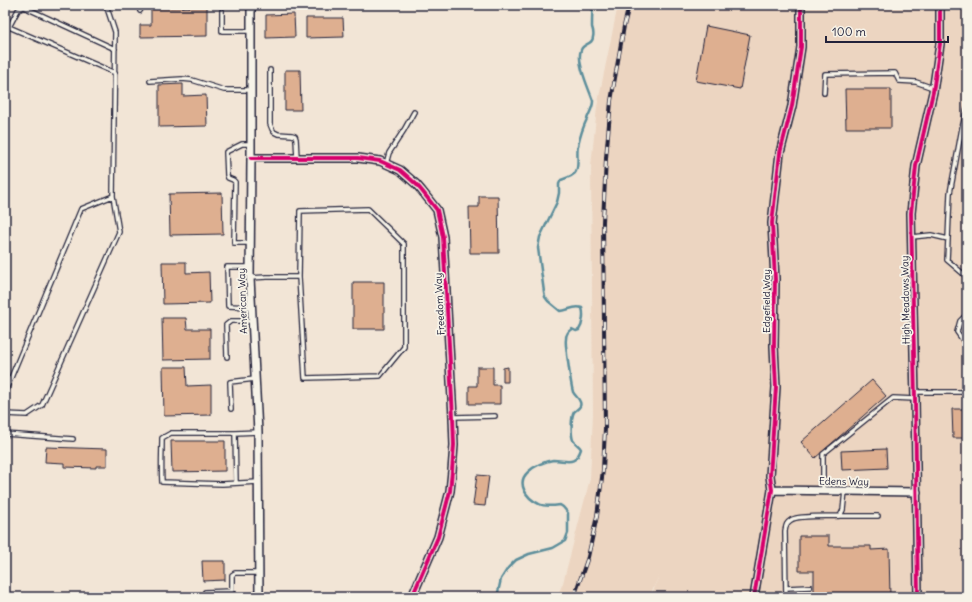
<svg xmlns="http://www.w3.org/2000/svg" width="972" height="602" font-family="Delius,sans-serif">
<rect width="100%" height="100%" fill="#f2e5d6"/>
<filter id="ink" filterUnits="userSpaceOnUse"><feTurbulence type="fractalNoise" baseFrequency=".025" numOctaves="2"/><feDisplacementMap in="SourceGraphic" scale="8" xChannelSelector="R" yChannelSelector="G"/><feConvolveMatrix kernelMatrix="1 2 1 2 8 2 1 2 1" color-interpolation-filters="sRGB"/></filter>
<g filter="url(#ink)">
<!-- built -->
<path fill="#ecd5c1" d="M618 5H671L670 8 967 6V597H651L659 576 649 597H557L563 583 590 479 593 414 591 166 597 107Z"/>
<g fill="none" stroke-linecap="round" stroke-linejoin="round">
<!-- stream -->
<path stroke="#5d8e9b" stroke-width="2.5" d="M497 597 501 579 508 568 516 560 529 554 553 548 565 541 568 533V513L563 507 560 505C553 506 545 507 539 504 526 498 516 483 528 472 534 466 545 461 553 460 567 460 575 467 581 449 579 445 575 444 573 440 571 435 571 417 574 412 577 409 582 407 580 402 579 398 575 396 573 392 570 380 569 367 567 355 567 350 565 344 566 339 566 334 568 331 572 329L576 331 579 330C583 324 584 314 582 308 574 305 568 311 560 311L548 301 545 297 544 292 538 248 540 237 557 202 559 193V184L561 180C566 178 571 177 575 173 580 167 576 154 578 146 580 137 583 127 587 119 589 113 593 108 593 101 589 89 576 62 581 50 583 43 593 45 593 37 594 34 593 30 592 27 592 20 592 12 593 5"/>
</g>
<!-- building -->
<path fill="#deaf90" stroke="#22223b" d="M207 7V36L140 37V25H151V8Z
M294 14 295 37 266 38V15Z
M306 18H343L344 37 306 38Z
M706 26 750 35 740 89 696 81Z
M285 70H300L301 110H285Z
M183 84V96L206 95 207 126 159 127V85Z
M845 89H891V128H846Z
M222 193 223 234 170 235 169 194Z
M479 196H498L499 253H470L469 207H479Z
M162 262H186V273L209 272 210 303 163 304Z
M353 282H384V329H353Z
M162 318H186L187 329H210V359L163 360Z
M163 367H186L187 386 211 385V415L164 416Z
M477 367H493V385H500V404H469V386H477Z
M508 367V382H503V368Z
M872 380 886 396 815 458 801 442Z
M952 409H967V438H953Z
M171 441H225V471L172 472Z
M46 447 107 449V466H96V468L64 467V463L45 462Z
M886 449 887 468 842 470 841 451Z
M477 475 489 476 485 506 473 505Z
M799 536H829V546H871V550L889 549 890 597H814V571H799Z
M202 561H225V580L203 581Z"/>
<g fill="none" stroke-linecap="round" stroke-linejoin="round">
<defs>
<path id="service" d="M140 11 143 5
M222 11V31H251
M9 27 18 10 24 7 115 49
M5 30 9 27 115 73
M270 70V124L272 129 274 132 278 134 292 135 295 136 296 139 297 158
M150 81 182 79 192 80 224 90H251
M824 93 825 74 895 73 899 81 916 82 933 88
M386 164 389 153 404 130 414 112
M912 237 931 235 948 239 947 260 967 277
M948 239 950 193 962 128 967 108
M251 243H234L235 182 233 180 228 178 227 175 226 152 242 144H251
M250 267H227L228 306 252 307
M250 278 267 277H299L300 211 368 209 404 244V347L380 376 305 378 299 277
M967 314 960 321 957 332 967 346
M227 357 226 325 231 321H252
M5 392 81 209 113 196
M915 392H967
M231 409 230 382 255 379
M5 414 27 415 42 405 119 232 113 196 115 32 106 5
M453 417 495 416
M235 433H171L162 438C162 453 161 467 162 482L222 484 258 482
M5 434 73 439
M236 483 235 433 258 432
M823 490V454L893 398 915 399
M840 516H878
M786 588 810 587
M205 592 232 591V575L235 573H259
M786 597 785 531C786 526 786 523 791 520 798 515 830 517 840 516L843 510 845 491"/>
<path id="minor" d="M251 5V158L250 278 258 432 259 597
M251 158H358L380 161 400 170 416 184 422 191 437 210 443 237 453 417 454 445 452 471 450 491 438 537 412 597
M772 490 917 492
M754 597 772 490 770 476 776 387 774 346 775 279 772 223 780 153 792 106 801 47V5
M918 597 915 399 911 213 916 166 933 92 940 44V5"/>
</defs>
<!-- service casing -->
<use href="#service" stroke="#22223b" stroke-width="6"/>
<!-- minor casing -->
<use href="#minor" stroke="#22223b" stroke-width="10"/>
<!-- service -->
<use href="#service" stroke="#f7f3e8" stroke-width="3.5"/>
<!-- minor -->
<use href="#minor" stroke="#f7f3e8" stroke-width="7"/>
<defs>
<path id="rail" d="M574 597 588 557 597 516 603 470 605 428 603 222 606 158 611 101 624 26 629 5"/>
</defs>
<!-- rail casing -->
<use href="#rail" stroke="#22223b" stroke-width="4"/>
<!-- rail -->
<use href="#rail" stroke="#f7f3e8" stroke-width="2.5" stroke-dasharray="8" stroke-linecap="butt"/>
<defs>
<path id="cycleway" d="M251 158H358L380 161 400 170 416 184 422 191 437 210 443 237 453 417 454 445 452 471 450 491 438 537 412 597
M754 597 772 490 770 476 776 387 774 346 775 279 772 223 780 153 792 106 801 47V5
M918 597 915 399 911 213 916 166 933 92 940 44V5"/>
</defs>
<!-- cycleway casing -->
<use href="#cycleway" stroke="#f7f3e8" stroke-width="6"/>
<!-- cycleway -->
<use href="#cycleway" stroke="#d6006c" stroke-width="4"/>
</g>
</g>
<g text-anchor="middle" stroke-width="3.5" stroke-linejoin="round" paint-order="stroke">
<!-- street labels -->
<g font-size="10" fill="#22223b" stroke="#f7f3e8">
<text transform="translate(905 300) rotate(-91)" y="4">High Meadows Way</text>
<text transform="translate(242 301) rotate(-92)" y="4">American Way</text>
<text transform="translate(766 301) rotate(-90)" y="4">Edgefield Way</text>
<text transform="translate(439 304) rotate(-93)" y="4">Freedom Way</text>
<text transform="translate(844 481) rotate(1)" y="4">Edens Way</text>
</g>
</g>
<!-- margin -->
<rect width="972" height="602" fill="none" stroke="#f7f3e8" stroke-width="20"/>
<rect x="10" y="10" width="952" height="582" fill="none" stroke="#22223b" stroke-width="1.5" filter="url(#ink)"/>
<!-- scale -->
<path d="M826 36v6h122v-6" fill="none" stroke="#22223b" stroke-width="2"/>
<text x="832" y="36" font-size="12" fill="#22223b" stroke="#f7f3e8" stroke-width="3" paint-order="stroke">100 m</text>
</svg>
